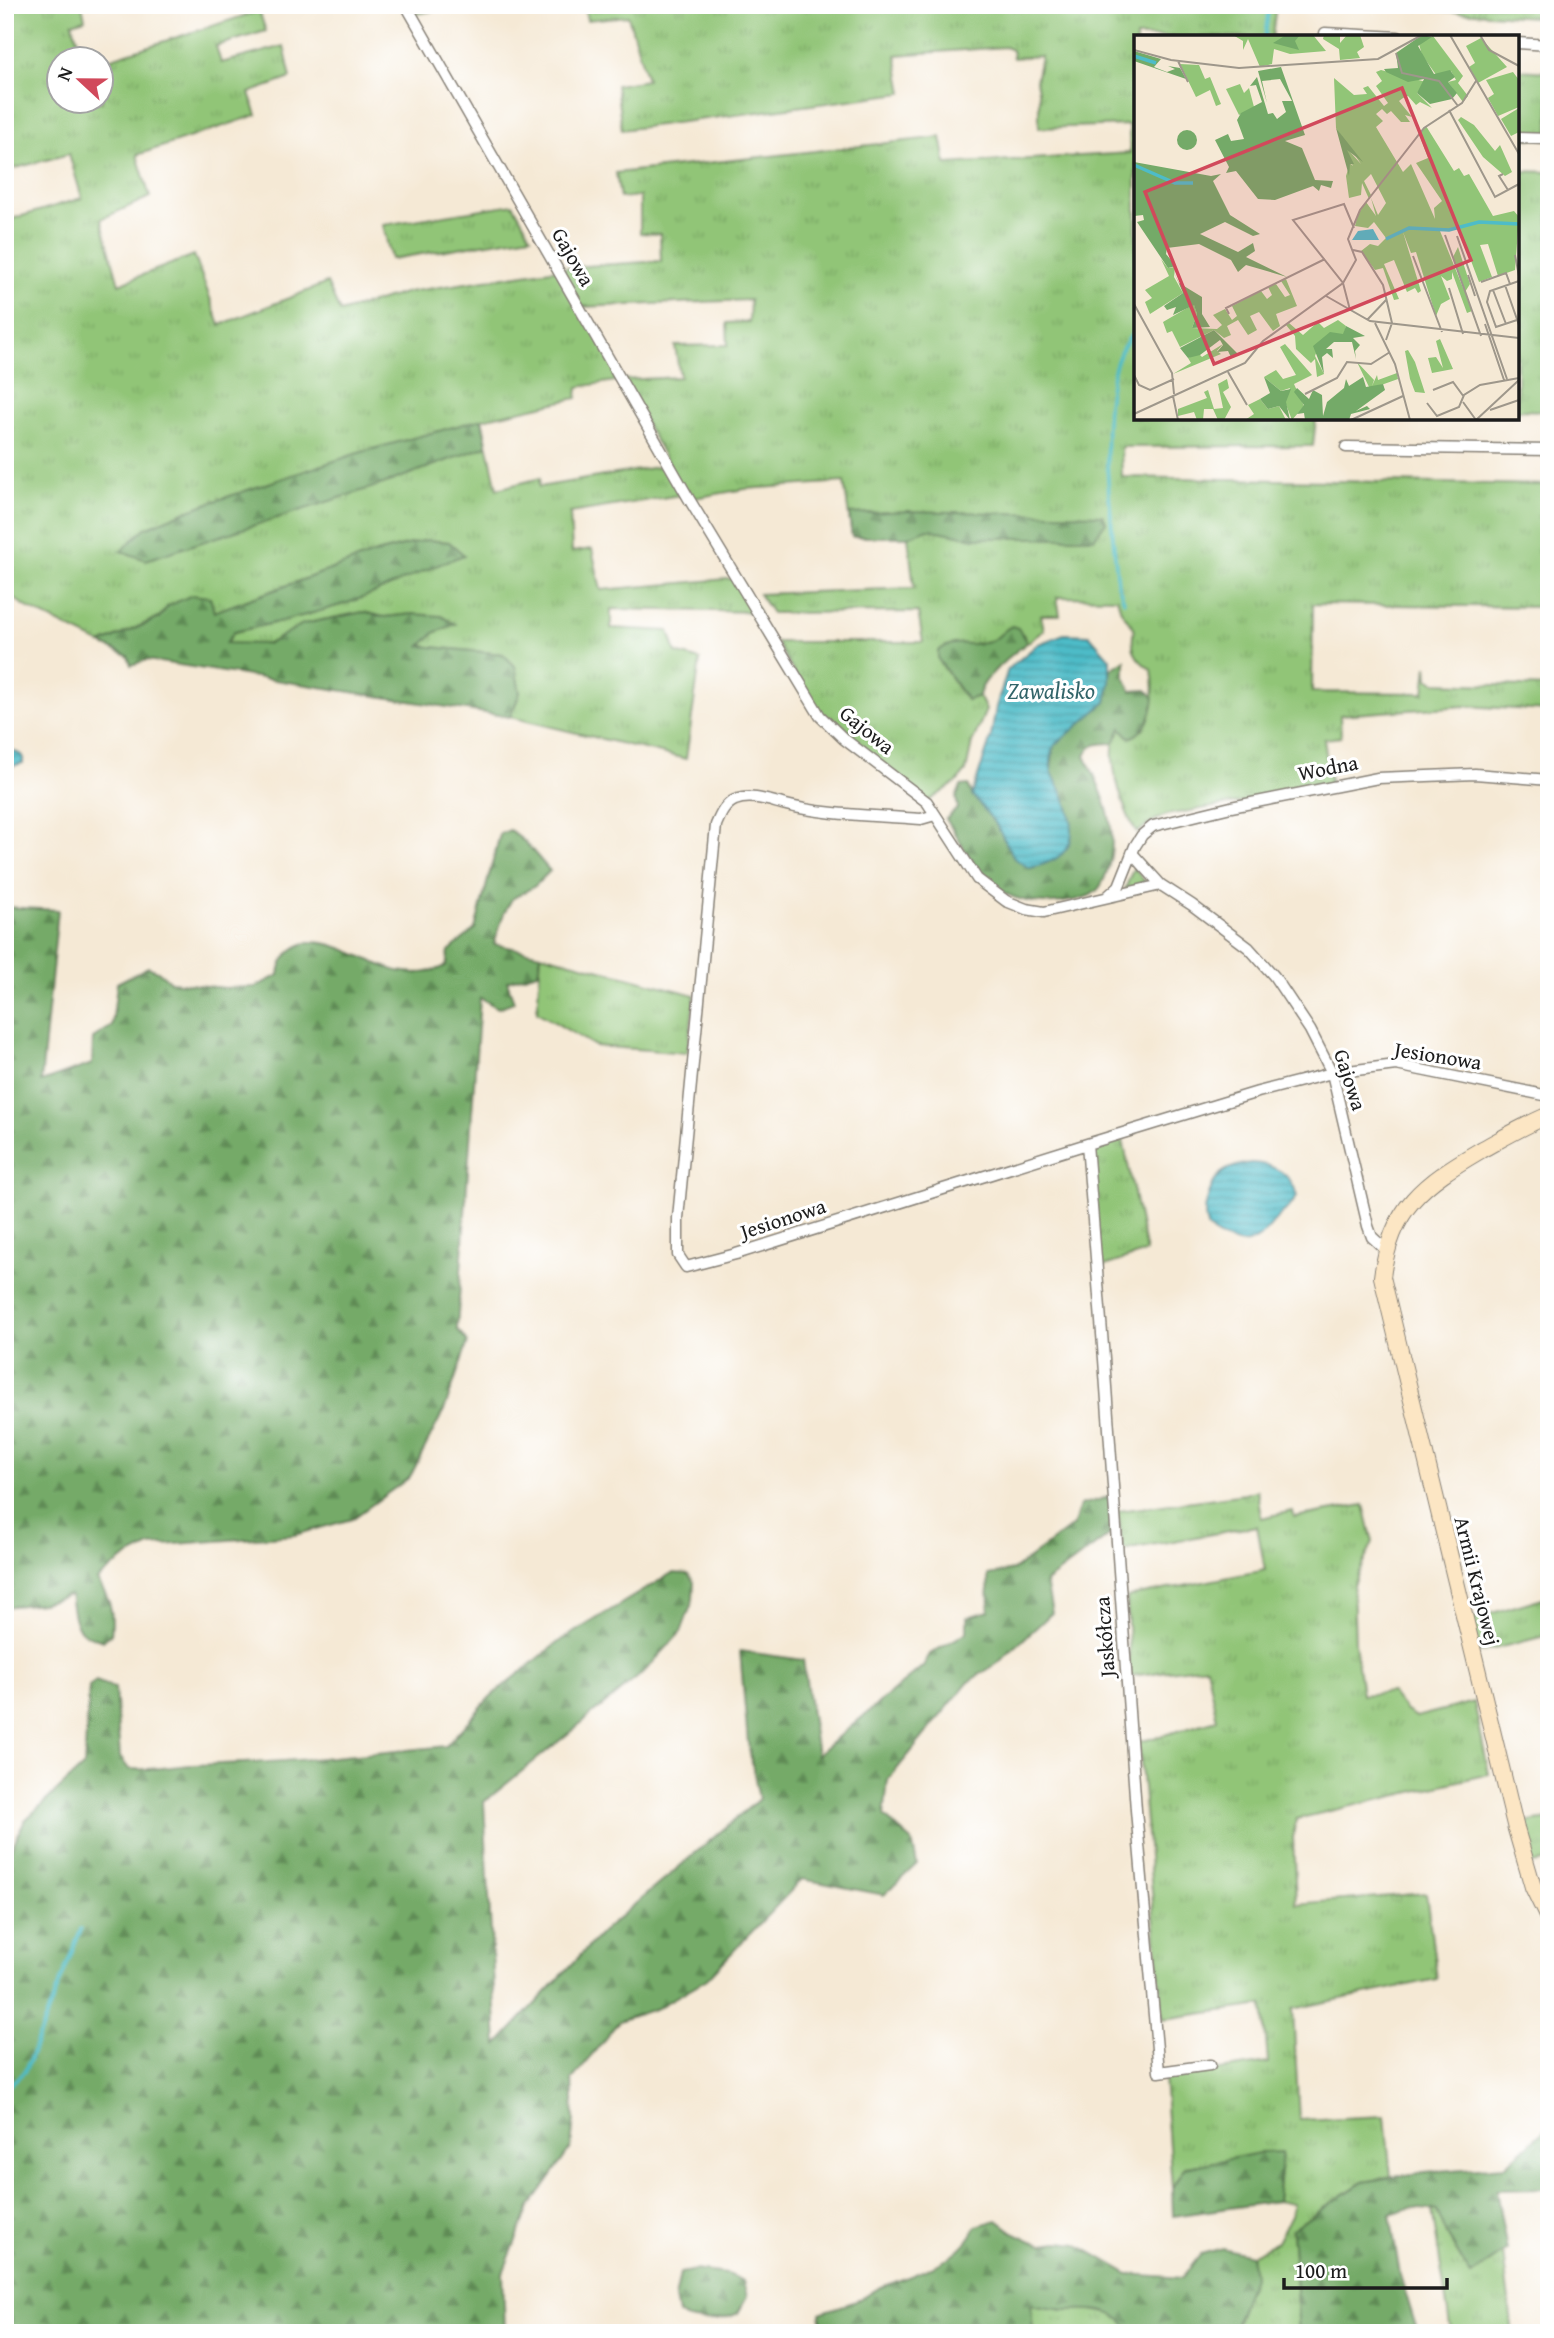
<svg xmlns="http://www.w3.org/2000/svg" width="1554" height="2338" font-family="'Gentium Book Plus',serif">
<defs>
<pattern id="grass-tufts" width="24" height="20" patternUnits="userSpaceOnUse" patternTransform="scale(1.75)"><rect width="24" height="20" fill="#91c577"/><path d="M3 7l-1-3M5 7V3M7 7l1-3M15 17l-1-3M17 17v-4M19 17l1-3" fill="none" stroke="#7ca966"/></pattern>
<pattern id="forest-firs" width="22" height="20" patternUnits="userSpaceOnUse" patternTransform="scale(1.75)"><rect width="22" height="20" fill="#74aa68"/><path d="M5 1l3.5 6h-7zM16 11l3.5 6h-7z" fill="#5e8a55"/></pattern>
<pattern id="water-rules" width="6" height="5" patternUnits="userSpaceOnUse" patternTransform="scale(1.75)"><rect width="6" height="5" fill="#4ebcc8"/><path d="M0 2.5h6" fill="none" stroke="#4098a2"/></pattern>
</defs>
<rect width="100%" height="100%" fill="#fff"/>
<filter id="ink" filterUnits="userSpaceOnUse"><feTurbulence type="fractalNoise" baseFrequency=".0143" numOctaves="2"/><feDisplacementMap in="SourceGraphic" scale="14" xChannelSelector="R" yChannelSelector="G"/><feConvolveMatrix kernelMatrix="1 2 1 2 8 2 1 2 1" color-interpolation-filters="sRGB"/></filter>
<filter id="wash" filterUnits="userSpaceOnUse"><feTurbulence type="fractalNoise" baseFrequency=".00686" numOctaves="4" result="noise"/><feDisplacementMap in="SourceGraphic" scale="28" xChannelSelector="R" yChannelSelector="G"/><feGaussianBlur stdDeviation="1.57" result="paint"/><feColorMatrix in="noise" values="0 0 0 0 0 0 0 0 0 0 0 0 0 0 0 0 0 1.4 0 .05"/><feComposite in="paint" operator="in"/></filter>
<g filter="url(#wash)">
<rect width="100%" height="100%" fill="#f5e9d5"/>
<!-- grass -->
<path fill="url(#grass-tufts)" stroke="#56704a" stroke-width="2" fill-rule="evenodd" d="M5 5H82L85 19 72 23 84 59 60 60V102H102V61L259 11 266 31 216 46 221 63 284 46 291 78 249 93 257 115 137 155 150 197 101 219 119 284 194 255 220 325 327 283 340 312 408 292 570 267 661 261 660 234 640 233V196L620 198 616 173 941 137 946 164 1130 153 1129 125 1039 128V95L1036 81 1041 56 1013 58 1012 50 1005 47 896 55 903 93 622 130 616 85 647 80 628 16 587 20 584 5H1276L1272 37H1136V418H1316L1313 446 1121 447 1122 477 1549 485V607L1313 604 1312 692 1424 693 1427 666 1428 678 1436 683 1549 687V711L1465 706 1340 715 1341 737 1324 739 1331 787 1166 815 1151 822 1137 833C1125 814 1108 764 1114 742 1116 737 1119 732 1121 727L1142 730C1154 711 1156 692 1152 670 1134 659 1130 648 1134 628L1121 611 1117 598 1057 597 1060 615H1041L1044 630 1027 643 1023 634 938 651V659L966 700 979 696 986 710 972 743 966 771 957 782 927 802 820 716 776 642H923L918 612 772 613 759 594 914 588 908 537H852L844 482 745 489 689 499 686 494 570 513 572 552 592 549 601 590 738 578 759 612 611 609V628L669 631 676 653 700 660 686 759 510 717 520 693 503 654 420 646 434 633 455 624 413 614 384 617 363 612 303 624 268 644H226L234 632 287 620 464 555 449 542 426 540 376 553 214 612 168 606 159 617 101 644 30 609 5 593V221L82 198 69 154 5 171ZM750 300 749 322 727 323 728 345 675 346 680 377 622 380 580 307ZM621 380 669 465 539 487 540 478 497 489 482 419 577 398 578 387Z
M406 5H462L412 15Z
M1354 5H1549V18Z
M1517 70 1549 72V139L1517 138Z
M1517 171 1549 172V411L1517 410Z
M513 204 531 236 391 259 383 225Z
M1134 867 1148 886 1125 889Z
M541 954 695 995 687 1053 595 1046 537 1012Z
M1122 1135 1146 1252 1099 1268 1091 1147Z
M1257 1490 1261 1518 1293 1511 1294 1517 1364 1505 1373 1542 1353 1585 1355 1643 1362 1695 1391 1692 1406 1711 1416 1717 1474 1702 1489 1774 1296 1819 1293 1836 1296 1904 1426 1893 1437 1979 1293 2009 1299 2120 1385 2116 1391 2177 1362 2182 1292 2229 1299 2333H1234L1253 2270 1251 2255 1277 2242 1291 2215 1293 2204 1277 2201 1282 2153 1185 2167 1172 2188 1164 2078 1268 2063 1263 2005 1163 2019 1139 1742 1217 1720 1206 1666 1130 1676 1127 1597 1265 1570 1257 1526 1123 1550 1118 1511 1245 1494Z
M1549 1596V1635L1478 1653 1472 1619Z
M1549 1819V1861L1532 1864 1523 1823Z
M1432 2210 1438 2211 1447 2235 1471 2275 1503 2253 1513 2333H1451Z
M1031 2305 1064 2310 1087 2309 1116 2315 1124 2321 1132 2333H1033Z"/>
<!-- forest -->
<path fill="url(#forest-firs)" stroke="#486342" stroke-width="2" d="M482 419 487 446 383 484 146 560 121 551 145 528 191 509 358 453Z
M908 511 1103 515 1106 522 1094 538H974L928 529 908 537H852L849 514Z
M426 540 449 542 464 555C428 567 395 586 359 599 319 613 276 623 234 632L226 643 268 644 303 624 363 612 384 617 413 614 441 616 455 624 434 633 421 646 503 654 515 666 520 693 510 717 147 660 131 665 128 656 101 644 159 618 168 606 192 595 210 597 214 612 376 553Z
M1012 626 1018 628 1027 643C1012 654 981 679 979 696L967 700 938 659V651C957 637 968 648 988 642 998 640 1002 630 1012 626Z
M1125 660V677L1131 691 1147 690 1154 698C1152 715 1147 731 1130 738L1121 728 1114 743C1101 744 1091 742 1085 756 1103 792 1122 833 1106 874 1104 880 1101 888 1095 892 1086 900 1066 902 1054 903 1032 904 1011 900 993 885 975 871 959 839 946 819L958 808 956 798 961 786 968 785 972 795 996 824 1014 858 1051 769 1054 745 1106 702 1111 669Z
M510 830 526 843 550 871 535 886 512 899 504 913 494 944 541 954 538 972 507 981 514 1002 498 1008 480 998 457 1329 468 1342 445 1408 410 1477 352 1519 295 1535 150 1546 122 1560 97 1580C110 1599 114 1611 111 1634L103 1641C73 1633 75 1623 70 1595L42 1603 5 1607V1132L8 1124 5 1123V907L58 910 41 1082 92 1064 93 1038 112 1026 117 983 148 967 158 971 171 982 224 988 255 987 279 975C280 966 281 963 287 955 315 921 367 965 398 971 417 974 428 974 446 966L449 951 475 929 500 834Z
M1112 1496 1115 1531 1046 1582 1052 1613 998 1663 968 1682 888 1780 884 1816 912 1841 917 1864 884 1895 802 1879 707 1979 657 2008 619 2021 572 2080 574 2119 571 2148 529 2208 503 2273 505 2333H5V1870L11 1849 25 1820 84 1766 89 1686 96 1681 115 1688 120 1757 129 1769C150 1771 171 1766 193 1765 278 1763 361 1755 446 1746L490 1697 561 1640 672 1573 688 1574 694 1582 693 1600 681 1632 644 1672 484 1802 497 2045 602 1932 759 1799 748 1743 740 1651 803 1660 817 1755 923 1666 930 1654 967 1632V1617L989 1611 988 1575 1013 1570 1074 1525 1080 1505Z
M1549 2126V2189L1496 2190 1507 2250 1471 2275 1447 2235 1437 2211 1410 2208 1390 2214 1400 2275 1418 2333H1299L1292 2229 1363 2182 1424 2172 1505 2166Z
M1282 2152 1277 2201 1173 2216 1172 2188 1184 2168 1259 2153Z
M997 2220 1013 2232 1032 2241 1043 2244 1059 2242 1077 2244 1129 2274 1182 2278 1201 2254 1223 2248 1251 2255 1254 2275 1238 2316 1234 2333H1132C1114 2306 1095 2310 1066 2310 1054 2309 1042 2307 1031 2305L1033 2333H823L820 2313C832 2308 844 2306 856 2301 866 2298 874 2289 884 2286 916 2274 963 2260 976 2226Z
M695 2270 727 2274 743 2281 747 2297 738 2313C723 2321 691 2325 678 2314L675 2299 680 2273Z"/>
<!-- water -->
<path fill="url(#water-rules)" stroke="#356c72" stroke-width="2" d="M1064 634 1089 635 1110 659V682L1106 702 1054 746C1053 752 1050 761 1051 767 1051 775 1059 785 1062 792 1080 832 1077 859 1029 868L1014 858 996 824 972 795 991 737 996 707 1008 669 1038 644Z
M5 746 23 756V763L5 768Z
M1251 1163C1274 1164 1293 1174 1297 1197 1290 1207 1282 1213 1274 1222 1252 1251 1236 1248 1208 1229 1204 1219 1204 1211 1207 1201 1214 1174 1223 1167 1251 1163Z"/>
<g fill="none" stroke-linecap="round" stroke-linejoin="round">
<!-- stream -->
<path stroke="#4ebcc8" stroke-width="3.5" d="M1265 37 1269 5
M1124 601 1118 585C1112 522 1094 408 1121 351 1125 343 1131 336 1136 329
M5 2089 25 2071 81 1929"/>
</g>
</g>
<g filter="url(#ink)">
<g fill="none" stroke-linecap="round" stroke-linejoin="round">
<defs>
<path id="street" d="M406 5 689 499 820 716 844 739 927 802 977 879 1006 901 1026 909 1044 912 1161 885 1192 905 1249 948 1274 976 1310 1030 1332 1073 1368 1226 1372 1237 1385 1249
M1325 33 1398 37
M1517 43 1549 45
M1517 138 1549 139
M1346 447 1549 450
M935 815 921 819C875 815 827 816 782 804 767 800 750 794 735 800 724 805 720 816 716 825L678 1218V1255L686 1267 736 1254 1087 1144 1258 1092 1332 1073 1396 1065 1549 1096
M1132 853 1161 885
M1108 896 1119 886 1135 846 1142 835 1153 826 1231 807 1378 778 1475 774 1549 780
M1087 1144 1104 1359 1136 1810 1159 2072 1210 2065"/>
<path id="secondary" d="M1549 1115C1525 1125 1503 1138 1481 1150 1423 1184 1391 1207 1382 1277L1516 1829 1533 1887 1549 1920"/>
</defs>
<!-- street casing -->
<use href="#street" stroke="#888278" stroke-width="13"/>
<!-- secondary casing -->
<use href="#secondary" stroke="#888278" stroke-width="18"/>
<!-- street -->
<use href="#street" stroke="#fff" stroke-width="10"/>
<!-- secondary -->
<use href="#secondary" stroke="#fce6c4" stroke-width="16"/>
</g>
</g>
<g text-anchor="middle" stroke-width="6" stroke-linejoin="round" paint-order="stroke">
<!-- street labels -->
<g font-size="21" fill="#1c1c1c" stroke="#fff">
<text transform="translate(573 257) rotate(60)" y="7">Gajowa</text>
<text transform="translate(867 730) rotate(39)" y="7">Gajowa</text>
<text transform="translate(1328 768) rotate(-11)" y="7">Wodna</text>
<text transform="translate(1438 1056) rotate(9)" y="7">Jesionowa</text>
<text transform="translate(1350 1080) rotate(72)" y="7">Gajowa</text>
<text transform="translate(783 1219) rotate(-18)" y="7">Jesionowa</text>
<text transform="translate(1477 1581) rotate(76)" y="7">Armii Krajowej</text>
<text transform="translate(1105 1637) rotate(-94)" y="7">Jaskółcza</text>
</g>
<!-- water labels -->
<g font-size="23" font-style="italic" fill="#326469" stroke="#fff">
<text x="1051" y="699">Zawalisko</text>
</g>
</g>
<!-- overview -->
<g transform="translate(1134 35)">
<rect width="385" height="385" fill="#f5e9d5"/>
<path d="M99 0H179L192 16 156 19 140 14 138 29 126 32 114 4 109 15V6ZM190 0H206V8L213 0H226L230 12 223 17 226 23 206 25 205 14 189 4ZM299 1 329 41 324 48 334 61 329 67 314 47 322 45 317 36 303 41 288 20 285 9ZM347 3 373 32 344 48 335 32 341 28 332 11ZM46 29 65 30 71 44 76 42 87 69 82 71 76 55 62 62ZM247 35 292 47 283 58 298 73 286 67 282 70 274 61 269 63 265 66 278 82 271 80 276 87H267L257 76 253 79 248 74 242 79 249 86 242 92 269 137 277 129 301 184 300 173 308 166 282 128 294 123 285 99 292 91 320 136 325 133 330 141 335 139 359 181 380 176 385 182 381 235 364 241 354 209 346 210 358 242 345 247 325 194 306 196 330 255 319 222 324 212 336 249 331 257 338 276 333 278 318 237V244L313 246 307 241 316 264 307 269 302 281 282 217 277 218 269 197 287 256 284 258 281 253 273 257 260 225 250 229 265 264 260 265 249 233 241 235 227 216 236 209 244 211 252 203 240 187 234 193 221 191 224 179 232 167 242 181 237 163 244 180 252 168 237 139 230 146 237 160 235 164 228 148 227 160 215 163 212 141 216 128 219 131 207 107 227 129 202 93 200 43 220 60 233 59 229 53 234 51 250 71 254 68 242 51 248 46 242 37ZM106 49 110 58 115 53 120 72 105 80 92 54ZM327 82 340 90 361 116 366 110 378 137 371 141 349 122 324 85ZM27 224 34 233 41 232 40 242 49 258 16 279 11 267 18 263 11 255 35 241ZM152 244 163 271 142 279 146 291 139 296 125 277 116 281 123 295 114 300 104 285 93 291 97 300 90 303 80 295 46 312 38 296 33 298 29 287 60 269 63 279 58 293 83 294 88 290 79 280 91 274 98 285 103 281 98 271 127 256 133 264 138 260 134 252 142 249 151 262 156 260 147 246ZM204 285 212 291 210 299 185 310 181 321 190 339 183 342 181 324 177 328 162 314 161 301 152 290 155 288 169 300 184 287 190 293ZM306 304 319 334 298 338 294 323 302 322 309 333 302 306ZM89 309 83 316 87 319 39 339 57 328 54 323 64 318 68 322ZM151 309 178 340 160 349 170 371 158 385 151 367 156 353 147 356 130 342 142 335 149 344 162 340 146 312ZM274 315 281 327 291 358 281 357 276 344 271 316ZM223 327 240 345 238 351 243 340 244 345 263 338 264 344 236 354ZM93 344 95 353 89 357 97 372 90 385H84L79 374H70L69 385H63L60 377 44 381V374L73 363 70 357 74 355 80 374 89 373 84 349ZM126 364 134 374 145 371 152 385H111L120 379 114 370Z" fill="#91c577"/>
<path d="M152 0H166L161 6 165 15 139 8ZM288 0 298 2 284 11 300 39 316 35 321 42 314 47 323 58 318 64 296 69 283 58 290 44 274 47 252 37 250 34 264 33 262 18ZM0 16 27 24 20 32 33 37 41 34 34 31 46 33 52 44 0 26ZM147 32 171 100 151 106 168 113 181 145 199 146 197 153 187 150 185 156 179 151 141 165 124 164 102 136 92 138 95 132 81 105 94 99 97 106 110 104 103 85 107 78 128 67 122 50 116 51 123 42 134 79 139 78 143 84 152 77 148 66H158L146 44 128 46 133 68 124 36ZM202 93 229 127 213 115 220 129H216L215 141ZM43 105a10 10 0 1 1 20 0a10 10 0 1 1-20 0ZM0 127 77 141 87 139 79 146 96 180 126 199 119 201 91 187 66 199 104 217 119 208 121 216 112 222 153 242 112 230 104 237 97 225 65 209 33 213 32 219 42 231 34 233 3 187 10 185 9 180 0 181ZM39 235 45 248 68 262V279L76 292 58 293 63 279 60 270 39 280 42 272 33 275 30 271 49 258ZM212 291 231 301 219 303 226 310 221 316 222 324 218 307H200L192 314H198L199 323 193 318 188 322 190 339 179 311 196 297 209 299ZM80 295 104 319 97 322 94 316 83 317 89 310 86 305 66 320 54 323 46 313ZM130 342 147 356 157 354 152 367 156 385 145 371 134 374 126 364 136 358ZM229 342 232 352 249 349 251 355 222 376 233 371 236 374 217 379 215 385H171L170 378 163 379 170 370 160 357 163 353 175 364 179 355 188 360 189 381 193 367 210 353 212 344 215 351Z" fill="#74aa68"/>
<path d="M385 73V97L377 101 367 84Z" fill="#91c577"/>
<path d="M379 37 385 45V72L364 81 354 63 360 59 352 45Z" fill="#91c577"/>
<path d="M239 194 245 205H218L224 196Z" fill="#4ebcc8"/>
<path fill="none" stroke="#4ebcc8" stroke-width="3.5" d="M0 21 22 28M0 130 41 148H59M252 204 275 193 315 195 345 187 385 189"/>
<path fill="none" stroke="#9e978b" stroke-width="2" d="M316 0 385 119M346 0 355 15 385 31M0 15 37 25 105 33 244 24 288 0M262 18 268 38 305 46 324 71M44 26 54 47M315 75 361 162 385 149M369 139 365 141 374 155M311 200 347 301M323 201 373 344M219 215 228 217 249 250 258 288 252 305M381 220 385 241M279 221 308 297M334 240 341 261M347 247 372 238 376 249M371 250 385 290M315 253 329 299M359 255 372 289M192 261 236 286 385 303M0 269 38 338 40 359M216 275 209 248 159 185 210 169 220 193M95 279 92 273 191 224M233 285 253 264M383 285 362 292 353 267 356 256 385 246M241 288 261 329 276 385M351 289 370 345M94 337 113 370M0 340 5 350 16 355 40 344M299 355 319 347 330 362M171 359 203 343 213 327 237 329 256 317M39 361 44 385M329 367 342 385M293 368 303 381 325 372 330 360 346 350 385 343M356 375 385 365M0 379 111 328 129 306 209 248 222 225 214 204 226 175 290 93 328 68 342 46M217 385 269 361M342 385 385 345"/>
<path fill="#d1495b" fill-opacity="0.15" stroke="#d1495b" stroke-width="3.5" d="M268 53 337 225 80 329 11 157Z"/>
<rect width="385" height="385" fill="none" stroke="#1c1c1c" stroke-width="3.5"/>
</g>
<!-- margin -->
<rect width="1554" height="2338" fill="none" stroke="#fff" stroke-width="28"/>
<!-- north arrow -->
<g transform="translate(80 80) rotate(292)"><circle r="33" fill="#ffffff" stroke="#a4a4a4" stroke-width="2"/>
<path d="M0-5L12 26L0 18L-12 26Z" fill="#d1495b"/>
<text y="-10" font-size="19" font-weight="bold" text-anchor="middle" fill="#1c1c1c">N</text>
</g>
<!-- scale -->
<path d="M1284 2278v10h163v-10" fill="none" stroke="#1c1c1c" stroke-width="3.5"/>
<text x="1295" y="2278" font-size="21" fill="#1c1c1c" stroke="#ffffff" stroke-width="5" paint-order="stroke">100 m</text>
</svg>
